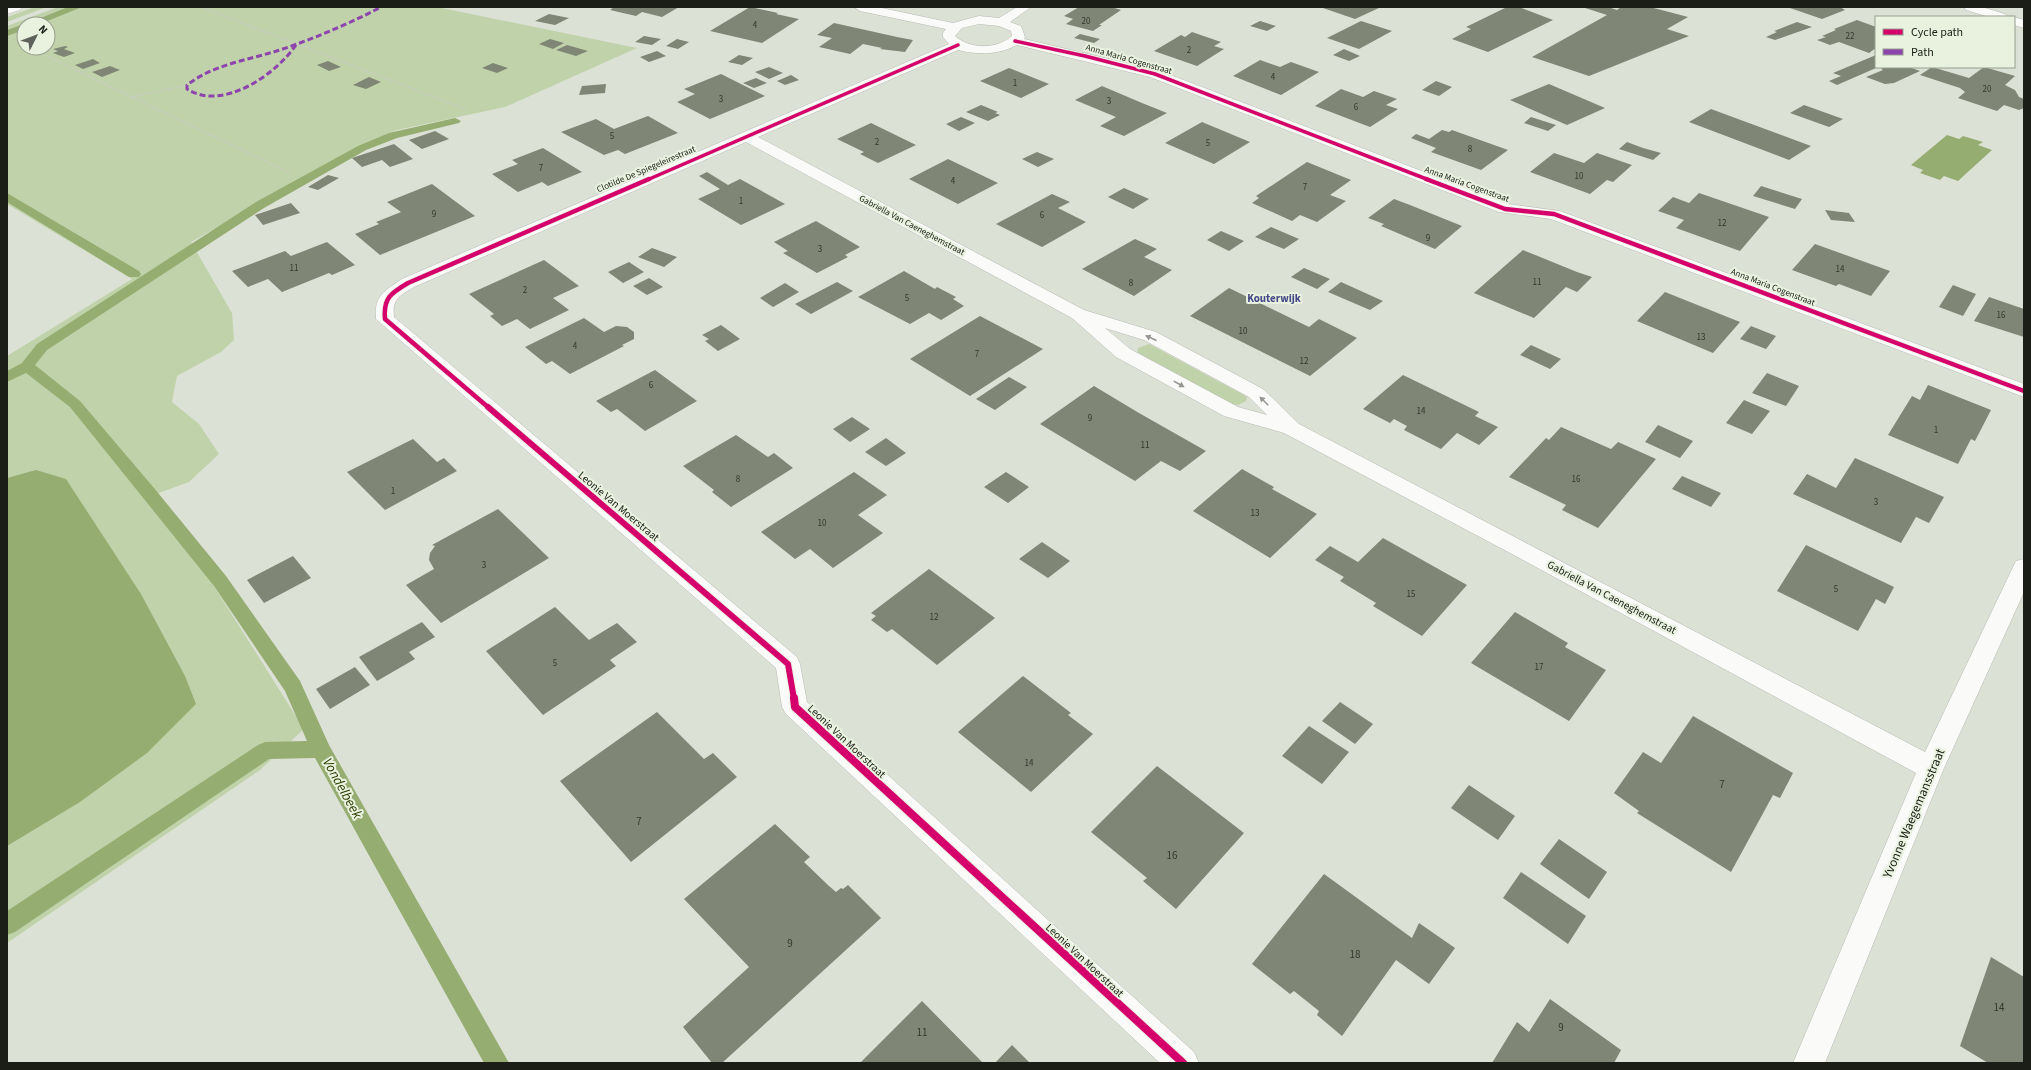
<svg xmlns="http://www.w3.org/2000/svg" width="2031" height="1070" font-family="'Source Sans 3',sans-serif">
<rect width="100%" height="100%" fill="#dce1d6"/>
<!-- green -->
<path fill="#c0d2aa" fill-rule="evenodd" d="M35 7H47L7 22V17Z
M58 7H437L637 48 505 107 397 130 370 141 191 242 232 313 234 340 221 352 177 376 172 402 199 424 219 454 189 482 156 494 304 729 260 770 7 943V356L132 279 7 204V26ZM24 24H48V48H24Z
M1149 344 1242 394 1247 397 1246 401 1238 405 1231 404 1137 353 1138 348Z"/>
<!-- water -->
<path fill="#95ad71" d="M1947 135 1959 139 1963 136 1983 142 1978 145 1992 150 1958 181 1944 176 1940 180 1920 173 1923 170 1911 165Z
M36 470 66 479 141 594 185 676 196 704 147 753 80 802 7 846V478Z"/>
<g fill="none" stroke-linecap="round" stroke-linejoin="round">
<!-- stream -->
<path fill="#95ad71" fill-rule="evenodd" d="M68 7H82L40 24H26Z
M24 24V30L7 36V30Z
M455 118 461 121 459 123 397 138 366 150 264 208 47 350 35 365 80 401 154 488 226 576 300 681 329 745 509 1063H484L315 758 269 759 15 932 7 935V911L258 745 265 742 307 741 285 691 214 586 70 407 26 373 7 382V371L22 363 37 344 256 202 358 146 389 133Z
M7 193 139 271 141 274 139 277H129L7 202Z"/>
</g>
<!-- building -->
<path fill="#7f8675" d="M614 7H679L662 17 642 12 636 16 610 10Z
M750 7 778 13 776 14 799 19 762 43 710 31Z
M1079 7H1111L1121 10 1099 25H1102L1093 31 1066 24 1073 19 1064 16Z
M1320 7H1381L1355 19Z
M1507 7H1519L1553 20 1488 52 1452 39 1471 29 1466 27Z
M1582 7H1608L1617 10 1621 7H1650L1688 17 1667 29 1689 36 1589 76 1532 57 1607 15Z
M1787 7H1840L1845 10 1822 19Z
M549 14 569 18 555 25 535 21Z
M1857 20 1876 27V48L1869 53 1839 42 1830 45 1817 40 1826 37 1822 36 1836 30 1834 29Z
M1260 21 1276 26 1267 31 1250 26Z
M1361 21 1392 31 1359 49 1327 38Z
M1797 22 1812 27 1775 40 1766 37 1777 32 1774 31Z
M834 23 897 37 913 40 905 52 880 49 882 48 863 44 850 54 819 47 832 38 817 35Z
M1192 32 1221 42 1214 46 1224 49 1197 66 1154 51 1181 35 1185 37Z
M1080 34 1100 39 1094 43 1074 38Z
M644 36 661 39 652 45 635 42Z
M550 39 564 43 553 49 539 44Z
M677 39 689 42 678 49 666 46Z
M567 45 588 51 576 56 556 50Z
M65 46 68 47 64 49 75 53 64 57 53 53 58 51 53 49Z
M1344 49 1360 56 1349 61 1333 55Z
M657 51 666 56 649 62 640 57Z
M739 55 753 58 742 65 728 62Z
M1876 55V68L1837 85 1829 81 1841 76 1833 73Z
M93 59 100 63 83 69 75 65Z
M1260 60 1280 67 1291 62 1319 72 1281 95 1233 76Z
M328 61 341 67 329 71 317 65Z
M493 63 508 68 497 73 482 68Z
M110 66 120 70 102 77 92 72Z
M769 67 783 73 769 79 755 72Z
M1885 67H1909L1920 71 1894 83 1885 84 1866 77 1883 70 1881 69Z
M1932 67 1969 78 1984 67 2015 76 2005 85 2015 90 2019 97 2024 99V108L2019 110 2004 105 1997 111 1958 98 1965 92 1960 88 1920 75Z
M1009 68 1049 84 1021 98 980 81Z
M721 74 765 96 710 119 677 102 695 94 684 89Z
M791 75 799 80 785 85 777 81Z
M369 77 381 82 366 89 353 85Z
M756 78 767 83 754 88 743 83Z
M1436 81 1452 87 1439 96 1422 90Z
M606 84 605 93 579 95 582 86Z
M1549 84 1605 108 1567 125 1510 100Z
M1102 86 1142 103 1167 113 1124 136 1100 126 1116 117 1075 100Z
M1341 89 1363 97 1374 91 1397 99 1386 105 1398 109 1370 127 1315 106Z
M981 105 998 112 995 113 1000 115 988 121 966 112Z
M1804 105 1843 119 1829 127 1790 113Z
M1711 109 1811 146 1789 160 1689 122Z
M648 116 678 133 625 154 618 150 604 155 561 132 596 119 614 129Z
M961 117 975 123 959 131 946 124Z
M1531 117 1556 125 1548 131 1524 123Z
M1202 122 1250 142 1214 164 1165 143Z
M871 123 916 145 878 163 860 154 864 152 837 139Z
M1442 130 1449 132 1452 130 1508 150 1481 170 1431 152 1436 148 1411 138 1416 134 1429 139Z
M435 131 449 139 422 149 409 140Z
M1627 142 1643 148 1661 153 1653 160 1619 149Z
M394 144 413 159 390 167 382 160 362 167 352 158Z
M543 148 582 172 548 186 542 182 518 192 492 174 518 164 512 160Z
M1037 152 1054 159 1038 167 1022 159Z
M1554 153 1584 163 1597 153 1632 165 1613 182 1607 180 1590 194 1530 172Z
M948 159 998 183 958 204 909 179Z
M1307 162 1351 180 1330 195 1346 201 1317 222 1300 215 1292 221 1252 203 1259 198 1256 196Z
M707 172 728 185 740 179 785 204 741 225 698 199 720 189 699 176Z
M328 175 339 178 318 190 308 187Z
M432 184 475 216 380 255 355 234 379 224 376 222 401 212 387 202Z
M1761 186 1802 199 1795 209 1753 196Z
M1124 188 1149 199 1133 209 1108 197Z
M1699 193 1769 217 1740 251 1676 228 1684 220 1658 211 1673 197 1689 203Z
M1052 194 1070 202 1058 208 1086 222 1042 247 996 224Z
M1394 199 1410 205 1462 226 1435 249 1381 226 1384 224 1368 218Z
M291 203 300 213 263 225 255 215Z
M1825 210 1849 213 1855 222 1831 220Z
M816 221 860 247 845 255 848 257 817 273 783 253 788 251 774 242Z
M1271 227 1299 239 1284 249 1255 237Z
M1221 231 1244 241 1229 251 1207 240Z
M1135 239 1157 249 1144 257 1172 270 1134 296 1082 269Z
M327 242 355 265 332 275 329 273 282 292 268 279 248 287 232 271 285 251 291 256Z
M1815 244 1890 271 1871 296 1839 284 1836 286 1792 270Z
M652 248 677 257 664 267 638 257Z
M1523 250 1577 272 1592 277 1577 292 1566 287 1534 318 1474 293Z
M544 260 579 286 553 298 569 310 530 329 517 319 502 326 490 316 494 314 469 294Z
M629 262 644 272 623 283 608 272Z
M1304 268 1330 279 1317 289 1291 277Z
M904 271 935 289 937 287 956 297 953 299 964 306 941 320 929 313 910 324 858 297Z
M649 278 663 287 647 295 633 286Z
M837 282 853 291 811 314 795 304Z
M1341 282 1383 301 1370 310 1328 292Z
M785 283 799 292 773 307 760 298Z
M1953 285 1976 294 1963 316 1939 307Z
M1229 288 1309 327 1319 319 1357 338 1310 376 1190 316Z
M1665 292 1740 322 1713 353 1637 321Z
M1989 297 2024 309V337L1974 321Z
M980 316 1043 349 970 396 910 359Z
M584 318 604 332 616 326 627 327 634 332V339L622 345 624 346 570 374 552 361 546 364 525 347Z
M721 325 740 339 718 351 705 341 709 339 702 335Z
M1751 326 1776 336 1766 349 1740 339Z
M1531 345 1561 359 1550 369 1520 355Z
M655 370 697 401 645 431 617 409 611 412 596 401Z
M1767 373 1799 386 1786 406 1752 393Z
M1403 375 1479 412 1475 416 1498 427 1479 445 1457 433 1441 449 1404 430 1407 426 1394 419 1390 423 1363 409Z
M1009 377 1027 387 995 410 976 399Z
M1928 385 1991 410 1975 441 1971 439 1958 464 1888 435 1912 396 1920 400Z
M1094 386 1139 413 1206 451 1180 471 1161 461 1135 481 1040 424Z
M1744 400 1770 411 1752 434 1726 423Z
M852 417 870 429 850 442 833 429Z
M1658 425 1693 441 1680 458 1645 442Z
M1561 427 1611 449 1618 442 1656 459 1598 528 1562 510 1566 505 1509 477 1546 438 1549 440Z
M736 435 768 457 774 453 793 468 731 507 712 492 714 490 683 466Z
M886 438 906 453 886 466 865 452Z
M413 439 437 462 444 458 457 471 385 510 347 472Z
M1855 458 1944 497 1929 523 1916 517 1901 543 1793 494 1807 474 1836 488Z
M1242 469 1274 487 1272 489 1317 514 1270 558 1193 511Z
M854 472 887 495 858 515 883 533 833 568 810 549 795 559 761 532Z
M1006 472 1029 487 1008 503 984 487Z
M1682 476 1721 493 1711 507 1672 489Z
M498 509 549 558 441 623 406 585 434 569 429 560 430 553 435 546 432 545Z
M1383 538 1467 585 1422 636 1373 606 1376 603 1340 581 1344 577 1315 560 1330 546 1358 562Z
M1042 542 1070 561 1048 578 1019 559Z
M1806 545 1894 587 1885 604 1876 599 1858 631 1777 591Z
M293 556 311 578 264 603 247 580Z
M929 569 995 618 937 665 892 629 887 632 871 620 876 616 871 613Z
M555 607 589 640 617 623 637 642 610 660 616 666 543 715 486 651Z
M1515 612 1568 643 1565 647 1606 670 1569 721 1471 663Z
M422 622 435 637 409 652 415 659 377 681 359 657Z
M355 667 370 685 330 709 316 689Z
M1023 676 1071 713 1068 715 1093 734 1031 792 958 732Z
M1340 702 1373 724 1355 744 1322 721Z
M657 712 704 759 713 753 737 777 631 862 560 781Z
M1693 716 1793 773 1780 798 1773 795 1731 872 1637 813 1639 811 1614 793 1643 752 1661 763Z
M1309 726 1349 752 1322 784 1282 756Z
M1157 766 1244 833 1176 909 1143 881 1147 878 1091 832Z
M1469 785 1515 816 1498 840 1451 808Z
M775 824 810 857 804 862 829 886 836 892 841 888 843 889 848 885 881 918 722 1063H712L683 1027 749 967 684 899Z
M1559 839 1607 872 1589 899 1540 864Z
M1521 872 1586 916 1568 944 1503 898Z
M1324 874 1412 938 1419 923 1455 948 1429 984 1396 960 1342 1036 1317 1015 1319 1011 1294 991 1290 994 1252 964Z
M1991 957 2024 977V1063H1988L1960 1046Z
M1550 999 1621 1050 1614 1063H1492L1517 1022 1529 1032Z
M922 1001 983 1063H860Z
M1012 1045 1030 1063H995Z"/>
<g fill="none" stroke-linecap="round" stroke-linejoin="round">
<defs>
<path id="minor" d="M854 7H877L953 23 979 16 999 18 1017 7H1031L1010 22 1021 26 1025 37 1024 39 1160 71 1508 204 1560 211 2024 384V397L1551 219 1499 212 1150 77 1017 45C998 55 979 55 958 50L758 137 1084 310 1156 332 1263 389 1299 424 1925 752 2013 567 2016 561 2024 559V592L1944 768 1825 1063H1793L1916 773 1512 554 1284 433 1224 416 1116 357 1072 318 746 142 414 287C399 296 392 299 394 317L797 657 800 664 807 702 1194 1052 1199 1063H1160L786 714 782 707 776 668 376 319C374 296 384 291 402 279L949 44 943 37V33L946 29 860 11ZM979 24 999 26 1011 31 1012 36C997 49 971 50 955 36L962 28ZM1105 328 1144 340 1249 397 1267 415 1238 407 1130 349Z"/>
<path id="tertiary" d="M1964 7H1982L2005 14 2007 17H1989L1966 10Z
M2014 17 2024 20V28L2014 25Z"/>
<path id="primary" d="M7 7H22L20 10 7 14Z"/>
</defs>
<!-- minor casing -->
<use href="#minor" stroke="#b7bab3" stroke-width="1"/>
<!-- tertiary casing -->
<use href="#tertiary" stroke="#b7bab3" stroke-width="1"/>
<!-- primary casing -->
<use href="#primary" stroke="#b7bab3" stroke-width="1"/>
<!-- path -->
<path stroke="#cbccc9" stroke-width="1.5" stroke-dasharray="1 1" stroke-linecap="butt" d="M201 7 465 109
M30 48 132 97 187 85
M132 97 292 174"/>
<!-- minor -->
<use href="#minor" fill="#fafaf9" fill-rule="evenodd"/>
<!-- tertiary -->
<use href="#tertiary" fill="#fafaf9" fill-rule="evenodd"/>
<!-- primary -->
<use href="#primary" fill="#fafaf9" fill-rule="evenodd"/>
<!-- quiet -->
<path stroke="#8e44ad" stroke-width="3" stroke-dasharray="6 3" stroke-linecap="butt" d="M296 45C276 74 223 112 187 89V85C214 64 249 60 280 50 315 38 349 24 381 7"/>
<defs>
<path id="cycleway-far3" d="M1015 41 1085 56 1155 74 1429 180
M647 180 958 45"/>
<path id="cycleway-far2" d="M1426 179 1505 209 1554 214 2024 391
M489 408 385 319C383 298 391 293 408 283L649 179"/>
<path id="cycleway-far1" d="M488 407 788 664 794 699"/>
<path id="cycleway" d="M794 698 795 707 1183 1063"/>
</defs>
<!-- cycleway-far3 casing -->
<use href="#cycleway-far3" stroke="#e9f2df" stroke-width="5"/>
<!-- cycleway-far2 casing -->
<use href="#cycleway-far2" stroke="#e9f2df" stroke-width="6"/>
<!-- cycleway-far1 casing -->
<use href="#cycleway-far1" stroke="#e9f2df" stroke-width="8"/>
<!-- cycleway casing -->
<use href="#cycleway" stroke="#e9f2df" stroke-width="10"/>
<!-- cycleway-far3 -->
<use href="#cycleway-far3" stroke="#d6006c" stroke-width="3.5"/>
<!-- cycleway-far2 -->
<use href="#cycleway-far2" stroke="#d6006c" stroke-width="4.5"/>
<!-- cycleway-far1 -->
<use href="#cycleway-far1" stroke="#d6006c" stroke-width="6"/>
<!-- cycleway -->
<use href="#cycleway" stroke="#d6006c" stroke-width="8"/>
</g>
<!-- one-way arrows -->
<defs><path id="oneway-solid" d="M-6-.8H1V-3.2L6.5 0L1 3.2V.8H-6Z"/></defs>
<g fill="#969793">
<use href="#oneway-solid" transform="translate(1151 338) rotate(-156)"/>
<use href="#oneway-solid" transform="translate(1179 384) rotate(29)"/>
<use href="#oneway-solid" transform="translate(1264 401) rotate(-135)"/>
</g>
<g text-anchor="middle" stroke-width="4" stroke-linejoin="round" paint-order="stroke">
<!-- number labels -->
<g font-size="9" fill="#34382e">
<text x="1086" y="24">20</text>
<text x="755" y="28">4</text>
<text x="1850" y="39">22</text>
<text x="1189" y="53">2</text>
<text x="1273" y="80">4</text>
<text x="1015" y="86">1</text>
<text x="1987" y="92">20</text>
<text x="721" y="102">3</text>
<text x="1109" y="104">3</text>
<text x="1356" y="110">6</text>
<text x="612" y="139">5</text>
<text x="877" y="145">2</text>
<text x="1208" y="146">5</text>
<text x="1470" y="152">8</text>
<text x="541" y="171">7</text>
<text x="1579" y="179">10</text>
<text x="953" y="184">4</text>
<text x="1305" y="190">7</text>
<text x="741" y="204">1</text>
<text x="434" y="217">9</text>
<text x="1042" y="218">6</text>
<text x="1722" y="226">12</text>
<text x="1428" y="241">9</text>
<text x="820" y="252">3</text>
<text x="294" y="271">11</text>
<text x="1840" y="272">14</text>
<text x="1537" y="285">11</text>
<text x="1131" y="286">8</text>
<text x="525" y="293">2</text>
<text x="907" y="301">5</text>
<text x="2001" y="318">16</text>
<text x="1243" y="334">10</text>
<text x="1701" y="340">13</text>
<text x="575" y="349">4</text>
<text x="977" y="357">7</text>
<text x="1304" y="364">12</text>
<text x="651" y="388">6</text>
<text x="1421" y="414">14</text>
<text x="1090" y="421">9</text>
<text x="1936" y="433">1</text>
<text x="1145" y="448">11</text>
<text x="738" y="482">8</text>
<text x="1576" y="482">16</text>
<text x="393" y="494">1</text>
<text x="1876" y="505">3</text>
<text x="1255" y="516">13</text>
<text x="822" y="526">10</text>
<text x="484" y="568">3</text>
<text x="1836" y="592">5</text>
<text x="1411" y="597">15</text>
<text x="934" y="620">12</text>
<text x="555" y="666">5</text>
<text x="1539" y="670">17</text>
<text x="1029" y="766">14</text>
</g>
<!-- far-street labels -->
<g font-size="9" fill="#1b1e17" stroke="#e9f2df">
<text transform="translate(1129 59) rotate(16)" y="3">Anna Maria Cogenstraat</text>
<text transform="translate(646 169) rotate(-23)" y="3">Clotilde De Spiegeleirestraat</text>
<text transform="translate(1467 184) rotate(20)" y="3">Anna Maria Cogenstraat</text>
<text transform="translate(912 225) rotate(28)" y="3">Gabriella Van Caeneghemstraat</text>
<text transform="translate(1773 287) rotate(21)" y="3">Anna Maria Cogenstraat</text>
</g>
<!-- far-quarter labels -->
<g font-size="11" font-weight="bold" fill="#454a87" stroke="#e9f2df">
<text x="1274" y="302">Kouterwijk</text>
</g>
<!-- street labels -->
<g font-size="11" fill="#1b1e17" stroke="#e9f2df">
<text transform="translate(619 506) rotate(40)" y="4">Leonie Van Moerstraat</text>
<text transform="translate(1612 597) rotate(28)" y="4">Gabriella Van Caeneghemstraat</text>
<text transform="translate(847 741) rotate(43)" y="4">Leonie Van Moerstraat</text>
<text transform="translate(1085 960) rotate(43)" y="4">Leonie Van Moerstraat</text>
</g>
<!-- near-number labels -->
<g font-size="11" fill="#34382e">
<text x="1722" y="788">7</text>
<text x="639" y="825">7</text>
<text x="1172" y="859">16</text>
<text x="790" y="947">9</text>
<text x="1355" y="958">18</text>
<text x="1999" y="1011">14</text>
<text x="1561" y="1031">9</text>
<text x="922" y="1036">11</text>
</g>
<!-- near-street labels -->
<g font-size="13" fill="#1b1e17" stroke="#e9f2df">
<text transform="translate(1913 813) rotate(-67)" y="5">Yvonne Waegemansstraat</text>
</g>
<!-- near-water labels -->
<g font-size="14" font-style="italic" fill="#2b3f01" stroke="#e9f2df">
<text transform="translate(343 788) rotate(61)" y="5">Vondelbeek</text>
</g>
</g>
<!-- border -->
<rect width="2031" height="1070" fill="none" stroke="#1b1e17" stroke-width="16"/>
<!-- legend -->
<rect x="1875" y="16" width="140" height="52" fill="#e9f2df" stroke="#979d8f"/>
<rect x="1883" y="29" width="20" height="6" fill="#d6006c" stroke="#979d8f"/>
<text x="1911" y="36" font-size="12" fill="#1b1e17">Cycle path</text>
<rect x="1883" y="49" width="20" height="6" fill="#8e44ad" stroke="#979d8f"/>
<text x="1911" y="56" font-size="12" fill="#1b1e17">Path</text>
<!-- north arrow -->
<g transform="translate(36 36) rotate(48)"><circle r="19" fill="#e9f2df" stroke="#979d8f"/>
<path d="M0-3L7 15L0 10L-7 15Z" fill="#5f625a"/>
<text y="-6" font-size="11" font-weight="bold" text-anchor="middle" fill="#1b1e17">N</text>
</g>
</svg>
